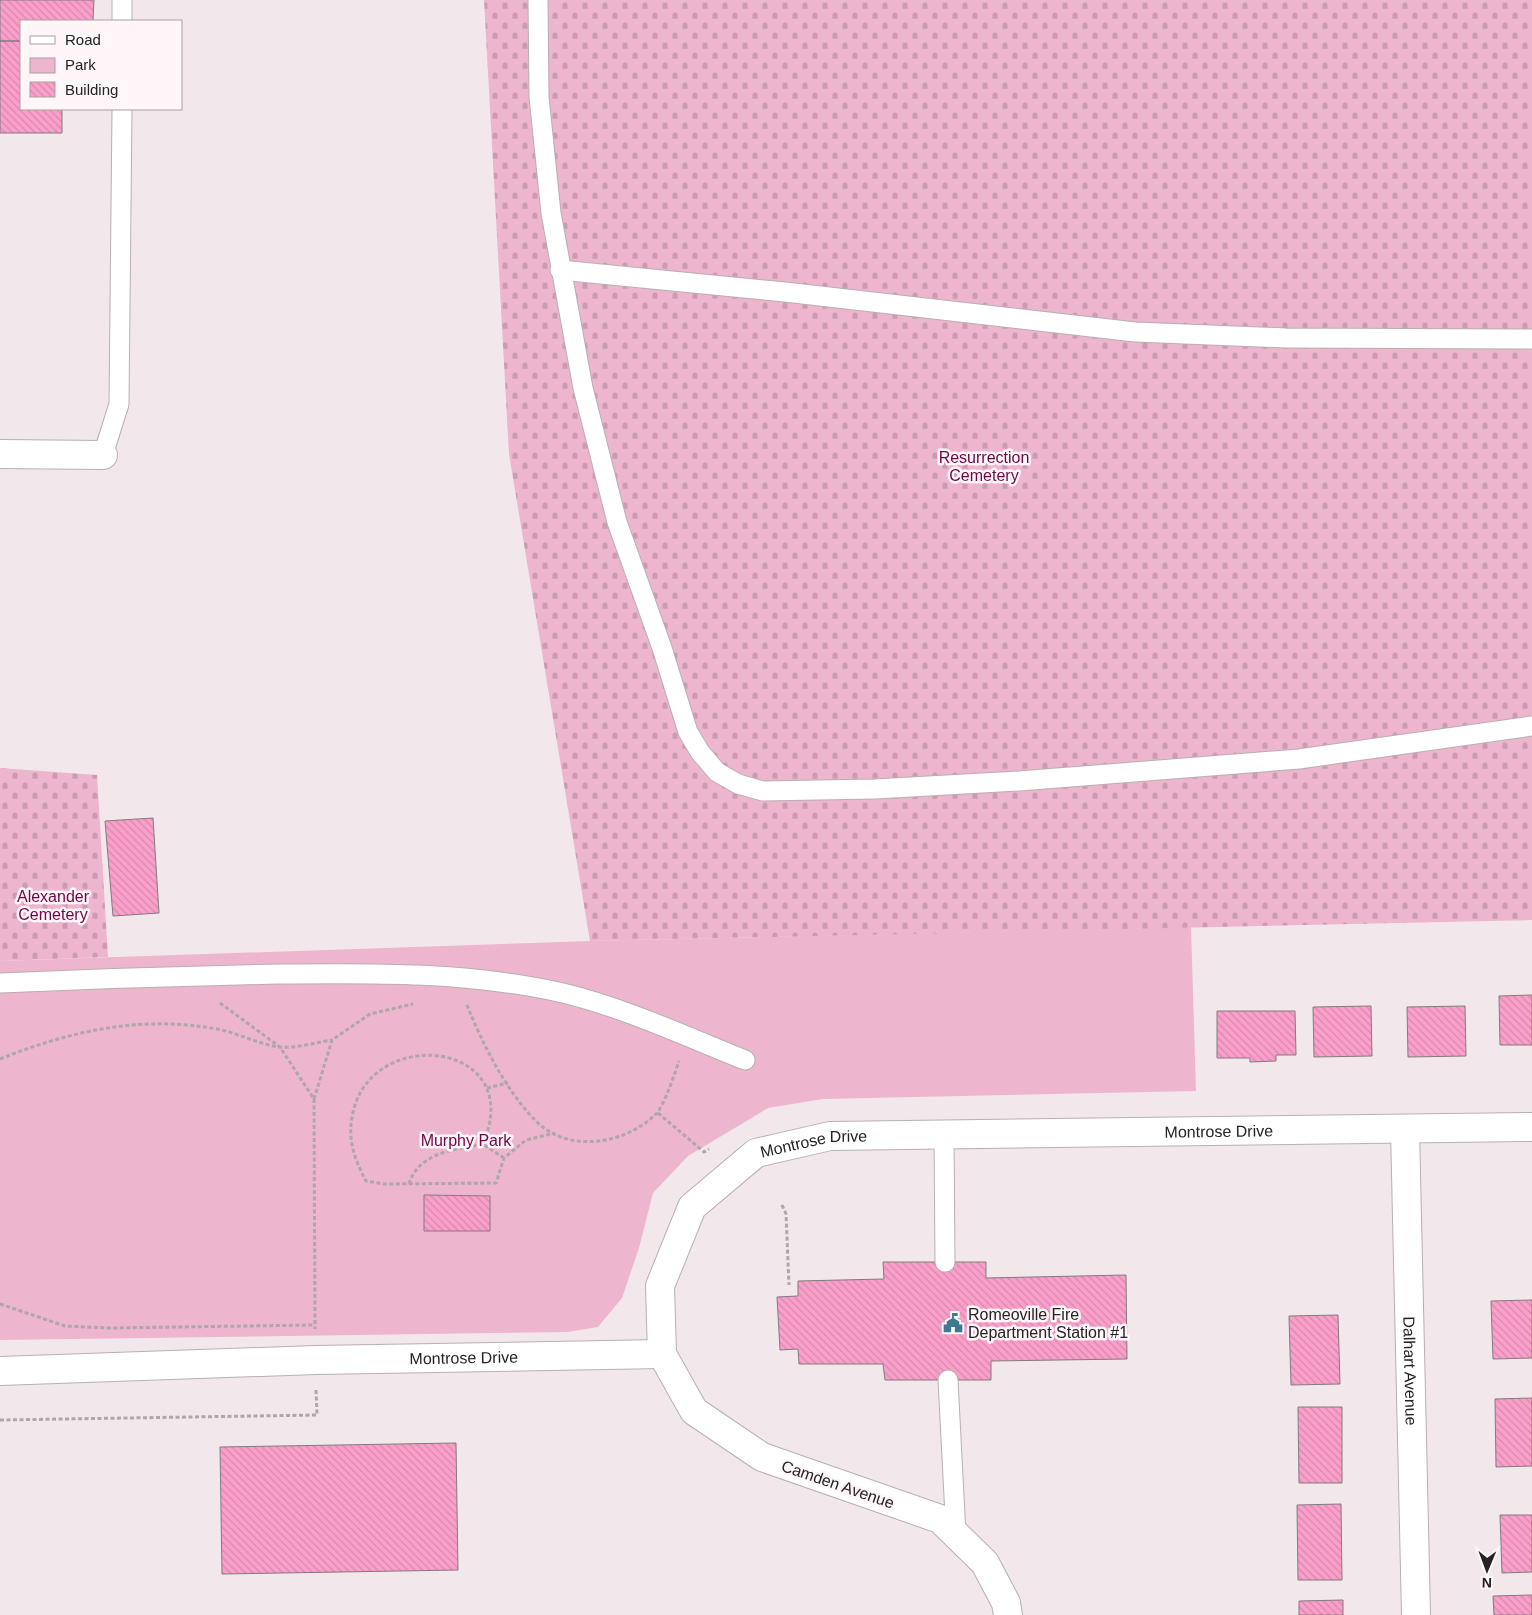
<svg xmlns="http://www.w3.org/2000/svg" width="1532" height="1615" font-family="Helvetica,sans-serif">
<defs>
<pattern id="cemetery-stones" width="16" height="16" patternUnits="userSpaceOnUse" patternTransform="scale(1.25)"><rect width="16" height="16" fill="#edb5ce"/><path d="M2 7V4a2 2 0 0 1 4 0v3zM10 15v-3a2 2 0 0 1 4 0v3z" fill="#cb9bb1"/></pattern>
<pattern id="building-back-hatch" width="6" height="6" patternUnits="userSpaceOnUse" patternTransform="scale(1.25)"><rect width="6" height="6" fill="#fa9fc9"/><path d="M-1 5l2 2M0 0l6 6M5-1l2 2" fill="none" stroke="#d689ac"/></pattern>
</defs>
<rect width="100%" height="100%" fill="#f2e8ec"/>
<!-- green -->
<path fill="#edb5ce" d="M1191 927 1196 1091 823 1099 768 1108 688 1156 653 1193 639 1248 622 1298 598 1327 567 1332 0 1340V961L590 941Z"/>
<!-- cemetery -->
<path fill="url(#cemetery-stones)" d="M484 0H1532V920L590 941 509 454Z
M0 768 97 775 108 957 0 961Z"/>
<!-- building -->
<path fill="url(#building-back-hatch)" stroke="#837a7e" d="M0 0H94L93 21H21V41H0Z
M0 41H21V109H62V133H0Z
M153 818 159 913 113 916 105 821Z
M1532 995V1045H1500L1499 996Z
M1371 1006 1372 1056 1314 1057 1313 1007Z
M1465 1006 1466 1056 1408 1057 1407 1007Z
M1217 1011H1295L1296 1055H1276V1061L1250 1062V1058H1217Z
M424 1195 490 1196V1231H424Z
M883 1262H986V1278L1126 1275 1127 1359 991 1361V1380H885L883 1364H799L798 1349 780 1350 777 1297 798 1296V1281L884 1279Z
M1532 1300V1358L1493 1359 1491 1301Z
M1338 1315 1340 1384 1291 1385 1289 1316Z
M1532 1398V1466L1496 1467 1495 1399Z
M1298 1407H1342V1483H1299Z
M456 1443 458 1570 222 1574 220 1447Z
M1341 1504 1342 1580H1298L1297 1505Z
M1500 1515H1532V1572L1502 1573Z
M1532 1595V1615H1494L1493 1596Z
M1343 1600V1615H1299V1601Z"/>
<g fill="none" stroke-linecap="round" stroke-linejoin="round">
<defs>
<path id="service" d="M538 0 539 97 551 213 583 388 617 522 662 648 688 732 700 752 717 772 738 784 763 791 875 789 1019 781 1299 759 1532 726
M122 21V0
M560 270 785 292 1135 332 1286 338 1532 339
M103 455 119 404 122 109
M0 983C94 979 188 976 282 974 375 973 471 972 563 993 625 1008 685 1036 745 1060
M944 1134 945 1262
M948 1380 956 1535"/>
<g id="minor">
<path d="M0 454 103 455"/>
<path id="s1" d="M1405 1129 1416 1615"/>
<path id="s2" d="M0 1371 316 1360 662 1354"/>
<path id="s3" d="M1008 1615 1006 1603 985 1563 940 1519 762 1457 694 1411 662 1354 660 1286 692 1207 756 1153 830 1136 1532 1127"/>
</g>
</defs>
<!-- service casing -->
<use href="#service" stroke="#b8afb2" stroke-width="21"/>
<!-- minor casing -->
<use href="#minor" stroke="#b8afb2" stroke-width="30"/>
<!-- path -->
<path stroke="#aea6a9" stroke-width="3" stroke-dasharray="4 2.5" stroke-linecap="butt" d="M220 1003 280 1047 314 1099 315 1329
M467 1005C483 1045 507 1093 538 1123 571 1154 627 1143 656 1114 664 1106 675 1073 679 1061
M0 1059C70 1031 141 1015 217 1029 238 1033 258 1044 279 1047 296 1049 316 1042 332 1040
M487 1088 508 1083
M314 1099 332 1040 370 1014 413 1004
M658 1113 704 1152 709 1149
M504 1158 483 1144C526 1044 381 1025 355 1105 346 1133 352 1155 366 1181L384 1184 496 1183 504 1158 526 1140 555 1133
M409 1184C418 1153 455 1149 483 1144
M782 1205 786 1214 789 1285
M0 1304 65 1326 109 1328 315 1325
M0 1420 317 1415 316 1390"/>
<!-- service -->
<use href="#service" stroke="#fff" stroke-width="19"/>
<!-- minor -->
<use href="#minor" stroke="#fff" stroke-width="28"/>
</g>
<!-- icons -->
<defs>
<symbol id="civic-bare" viewBox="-9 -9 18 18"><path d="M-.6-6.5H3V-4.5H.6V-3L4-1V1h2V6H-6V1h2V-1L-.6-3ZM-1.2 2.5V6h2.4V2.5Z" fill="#3c7a90" stroke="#fef6f9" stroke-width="2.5" paint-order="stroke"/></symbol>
</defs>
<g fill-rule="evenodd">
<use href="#civic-bare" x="939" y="1309" width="28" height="28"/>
</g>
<g text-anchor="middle" stroke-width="5" stroke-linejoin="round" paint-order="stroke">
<!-- park labels -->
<g font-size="16" fill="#710347" stroke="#fef6f9">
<text x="984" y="463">Resurrection<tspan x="984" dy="18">Cemetery</tspan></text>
<text x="53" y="902">Alexander<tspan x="53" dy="18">Cemetery</tspan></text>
<text x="466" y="1146">Murphy Park</text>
</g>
<!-- street labels -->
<g font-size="16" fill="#252223" stroke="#fef6f9">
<text dy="6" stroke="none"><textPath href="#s3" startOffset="1158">Montrose Drive</textPath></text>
<text dy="6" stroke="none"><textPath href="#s3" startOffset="752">Montrose Drive</textPath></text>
<text dy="6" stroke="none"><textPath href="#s2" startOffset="464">Montrose Drive</textPath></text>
<text dy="6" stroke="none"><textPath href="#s1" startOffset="242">Dalhart Avenue</textPath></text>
<text transform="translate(838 1484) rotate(19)" y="6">Camden Avenue</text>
</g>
<!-- poi labels -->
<g font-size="16" fill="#252223" stroke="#fef6f9" text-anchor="start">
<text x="968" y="1320">Romeoville Fire<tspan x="968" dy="18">Department Station #1</tspan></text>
</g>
</g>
<!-- legend -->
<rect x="20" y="20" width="162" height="90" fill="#fef6f9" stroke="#a7a1a3"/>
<rect x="30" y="36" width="25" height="8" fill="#ffffff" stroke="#a7a1a3"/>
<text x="65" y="45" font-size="15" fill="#252223">Road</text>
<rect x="30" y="58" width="25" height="15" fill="#edb5ce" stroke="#a7a1a3"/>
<text x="65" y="70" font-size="15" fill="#252223">Park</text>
<rect x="30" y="82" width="25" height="15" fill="url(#building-back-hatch)" stroke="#a7a1a3"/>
<text x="65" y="95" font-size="15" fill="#252223">Building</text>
<!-- north arrow -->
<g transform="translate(1487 1570) rotate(181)" stroke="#fef6f9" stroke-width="4" paint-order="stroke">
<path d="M0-4L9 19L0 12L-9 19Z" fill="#252223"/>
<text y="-8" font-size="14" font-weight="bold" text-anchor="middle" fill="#252223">N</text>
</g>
</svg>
